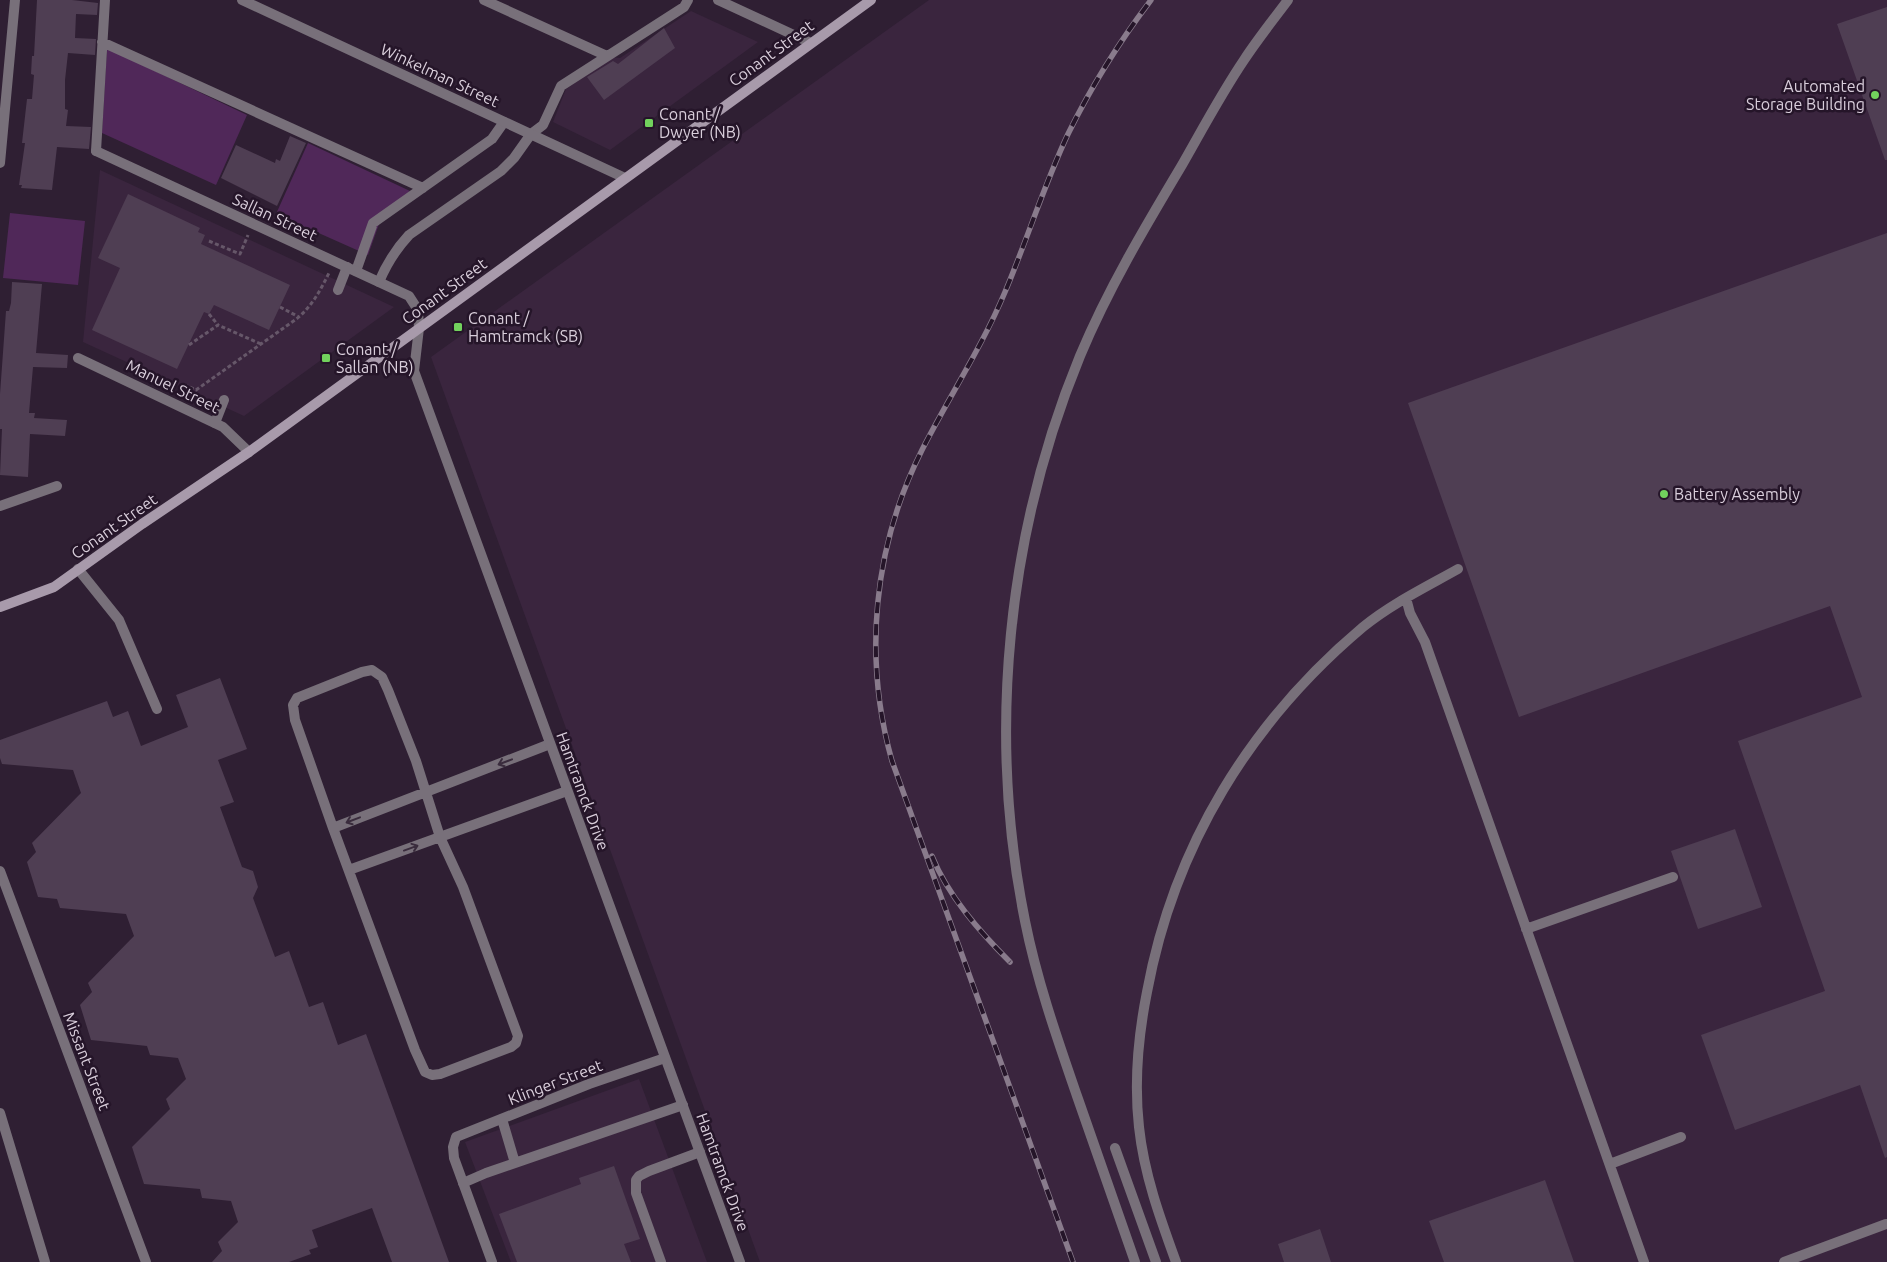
<svg xmlns="http://www.w3.org/2000/svg" width="1887" height="1262" font-family="Ubuntu,sans-serif">
<rect width="100%" height="100%" fill="#2f1f33"/>
<!-- built -->
<path fill="#3a253e" d="M929 0H1887V1262H760L431 357Z
M691 11 758 42 610 150 553 122 566 89 611 57 620 58Z
M100 170 394 307 244 416 83 342Z
M639 1079 707 1262H511L465 1142Z"/>
<!-- green -->
<path fill="#502859" d="M107 48 247 115 216 185 102 133Z
M308 143 410 191 379 224 368 255 276 214Z
M10 213 85 221 78 285 3 278Z"/>
<!-- building -->
<path fill="#4f3e53" d="M37 0H72L98 3 97 15 76 14 75 38 96 39 95 55 68 53 65 80V109L68 110 66 126 91 127 89 149 57 147 52 190 21 188 22 185H19L25 143H22L27 99H32L34 75 31 74 32 56H34Z
M1887 7V160H1885L1837 24Z
M664 28 675 48 604 100 587 77 613 61 618 64Z
M290 136 306 143 277 206 221 178 236 145 275 163 276 159 280 161Z
M128 194 200 228 198 232 205 235 201 244 290 285 269 330 214 305 209 314 204 312 177 369 92 330 120 268 98 258Z
M1887 233V1157L1885 1158 1860 1085 1735 1130 1701 1035 1825 991 1738 741 1862 697 1830 606 1519 717 1408 403Z
M12 282 42 284 36 353 68 355 67 368 33 367 29 413H35L34 418 67 420 65 436 30 434 28 477 0 475 2 429H0V394L6 311H9L11 303Z
M220 678 247 749 218 760 234 802 220 807 242 867 253 871 258 887 253 898 275 957 289 951 309 1007 323 1002 338 1045 366 1034 449 1262H392L372 1208 312 1230 318 1247 309 1250 311 1254 289 1262H212L222 1251 218 1242 238 1222 231 1201 202 1198 200 1189 144 1184 132 1147 170 1109 166 1099 186 1079 178 1058 150 1055 147 1046 91 1040 80 1005 92 992 88 983 134 936 126 914 60 908 57 899 38 897 27 862 36 852 32 843 81 793 73 770 2 764 0 758V740L107 701 113 717 128 711 141 746 188 727 176 695Z
M1735 829 1762 907 1698 929 1671 851Z
M614 1166 640 1239 624 1244 631 1262H517L499 1214 581 1184 579 1178Z
M1545 1180 1574 1262H1444L1429 1221Z
M1320 1229 1331 1262H1284L1278 1244Z"/>
<g fill="none" stroke-linecap="round" stroke-linejoin="round">
<!-- path -->
<path stroke="#665769" stroke-width="3" stroke-dasharray="4 2.5" stroke-linecap="butt" d="M209 241 240 254 248 235
M280 307 299 317
M209 314 218 325
M189 345 218 325 261 344
M182 392 185 385 196 390 295 320C311 308 320 291 329 273"/>
<!-- service -->
<path stroke="#78707a" stroke-width="10" d="M484 0 607 56
M102 42 423 188
M96 151 105 0
M356 271 373 223 492 139 504 122
M379 282C387 263 395 250 409 235L501 171 514 158 531 134 543 125 561 86 684 7 688 0
M338 290 347 267
M215 423 224 400
M0 506 57 486
M78 569 119 620 157 709
M1406 598 1410 613 1425 642 1644 1262
M333 828 295 720 293 705 297 698 362 672 372 670 382 677 388 690 416 761 440 837 463 887 518 1036 516 1043 511 1047 440 1074 432 1075 425 1072 415 1050 333 828 550 744
M349 870 567 791
M1526 929 1673 877
M0 1113 45 1262
M502 1119 515 1163
M1115 1148 1156 1262
M1610 1164 1681 1137
M463 1183 486 1173 683 1105
M661 1262 636 1193V1180L639 1176 649 1171 700 1152
M1135 1262C1116 1207 1096 1151 1077 1096 1057 1038 1037 981 1025 921 987 733 1007 533 1080 356 1108 289 1145 227 1182 165 1202 130 1221 94 1244 60 1257 40 1273 20 1288 0
M1176 1262C1160 1218 1144 1174 1139 1127 1134 1082 1138 1037 1147 992 1174 846 1250 722 1363 627 1391 604 1426 587 1458 569
M1784 1262 1886 1224"/>
<!-- minor -->
<path stroke="#78707a" stroke-width="10" d="M242 0 625 178
M718 0 811 43
M96 151 409 296 418 310 419 328
M0 163 15 0
M78 358 223 427 249 452
M0 871 146 1262
M492 1262 454 1158 453 1147 456 1137 589 1084 665 1058"/>
<!-- tertiary -->
<path stroke="#78707a" stroke-width="10" d="M419 328 414 371 740 1262"/>
<!-- secondary -->
<path stroke="#a89aab" stroke-width="10" d="M0 607 54 587 142 524 249 452 871 0"/>
<defs>
<path id="rail" d="M932 856C948 896 980 932 1010 962
M1073 1262 892 761C863 658 873 547 922 450 949 397 982 347 1005 292 1027 240 1044 185 1068 134 1091 87 1119 42 1151 0"/>
</defs>
<!-- rail casing -->
<use href="#rail" stroke="#897b8c" stroke-width="5.5"/>
<!-- rail -->
<use href="#rail" stroke="#251529" stroke-width="4" stroke-dasharray="11" stroke-linecap="butt"/>
</g>
<!-- one-way arrows -->
<defs><path id="oneway-shaft" d="M-6 0H5M1.5-3L5.5 0L1.5 3" fill="none" stroke-width="1.6" stroke-linecap="round" stroke-linejoin="round" transform="scale(1.25)"/></defs>
<g stroke="#3a2c3d">
<use href="#oneway-shaft" transform="translate(505 762) rotate(159)"/>
<use href="#oneway-shaft" transform="translate(353 820) rotate(159)"/>
<use href="#oneway-shaft" transform="translate(411 848) rotate(-20)"/>
</g>
<!-- markers -->
<g fill="#72d25d" stroke="#251529" stroke-width="2">
<circle cx="1875" cy="95" r="5"/>
<rect x="644" y="118" width="10" height="10" rx="2.5"/>
<rect x="453" y="322" width="10" height="10" rx="2.5"/>
<rect x="321" y="353" width="10" height="10" rx="2.5"/>
<circle cx="1664" cy="494" r="5"/>
</g>
<g text-anchor="middle" stroke-width="5" stroke-linejoin="round" paint-order="stroke">
<!-- street labels -->
<g font-size="16" fill="#d9cedb" stroke="#251529">
<text transform="translate(771 53) rotate(-36)" y="6">Conant Street</text>
<text transform="translate(440 75) rotate(25)" y="6">Winkelman Street</text>
<text transform="translate(275 217) rotate(25)" y="6">Sallan Street</text>
<text transform="translate(444 291) rotate(-36)" y="6">Conant Street</text>
<text transform="translate(173 386) rotate(26)" y="6">Manuel Street</text>
<text transform="translate(114 526) rotate(-35)" y="6">Conant Street</text>
<text transform="translate(583 791) rotate(70)" y="6">Hamtramck Drive</text>
<text transform="translate(87 1061) rotate(69)" y="6">Missant Street</text>
<text transform="translate(555 1082) rotate(-21)" y="6">Klinger Street</text>
<text transform="translate(723 1172) rotate(70)" y="6">Hamtramck Drive</text>
</g>
<!-- poi labels -->
<g font-size="16" fill="#d9cedb" stroke="#251529" text-anchor="start">
<text x="1865" y="92" text-anchor="end">Automated<tspan x="1865" dy="18">Storage Building</tspan></text>
<text x="659" y="120">Conant /<tspan x="659" dy="18">Dwyer (NB)</tspan></text>
<text x="468" y="324">Conant /<tspan x="468" dy="18">Hamtramck (SB)</tspan></text>
<text x="336" y="355">Conant /<tspan x="336" dy="18">Sallan (NB)</tspan></text>
<text x="1674" y="500">Battery Assembly</text>
</g>
</g>
</svg>
